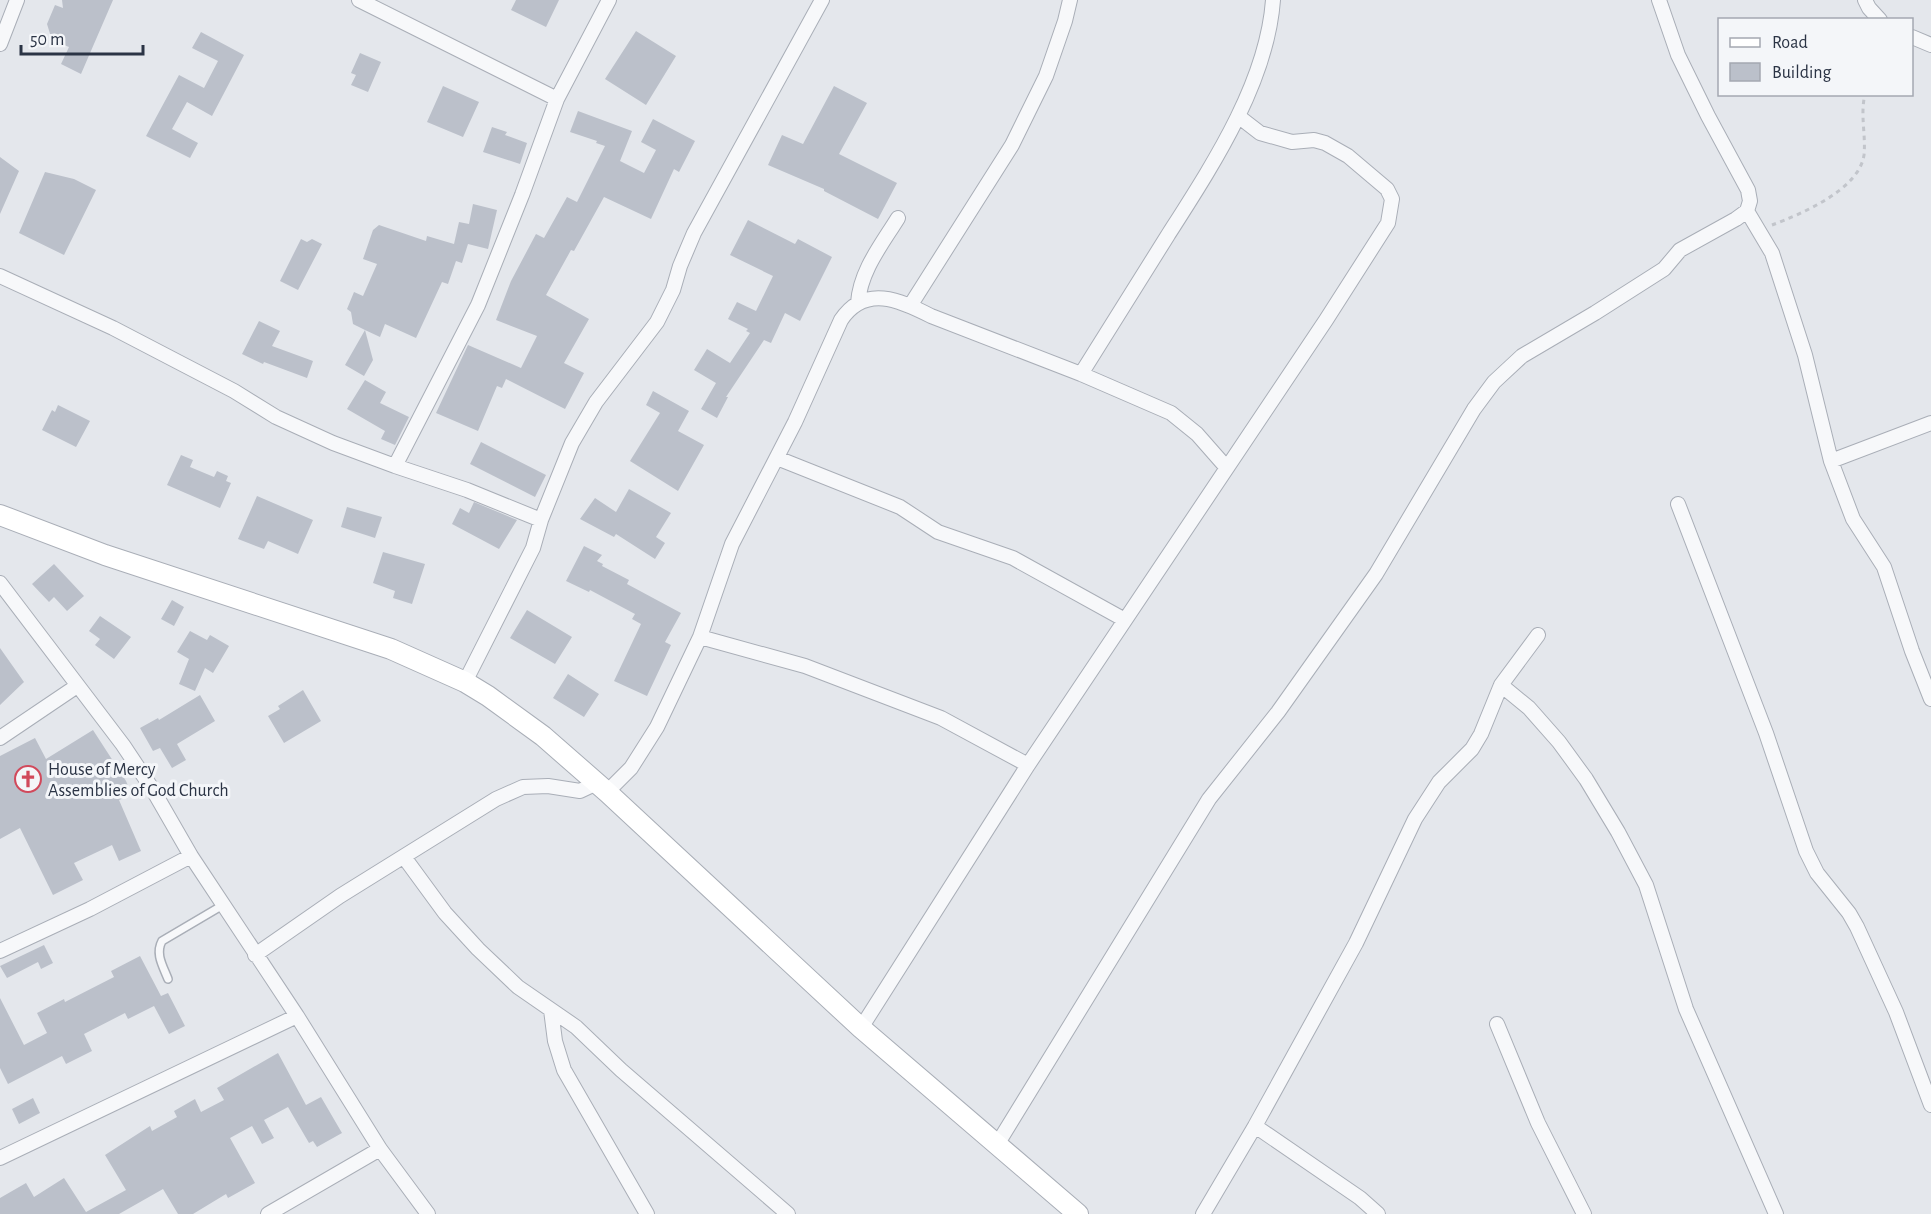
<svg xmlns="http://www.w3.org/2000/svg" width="1931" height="1214" font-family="'Alegreya Sans',sans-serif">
<rect width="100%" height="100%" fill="#e4e7ec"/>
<!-- building -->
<path fill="#bbc0ca" d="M62 0H113L81 74 61 64 69 47 52 40 47 24 55 5 63 8Z
M516 0H559L546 27 511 10Z
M636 31 676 56 646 105 605 79Z
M201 32 244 55 212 116 187 102 172 129 198 143 190 158 146 136 179 75 204 88 218 61 192 48Z
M360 53 381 62 368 92 351 85 356 75 351 73Z
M443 86 479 102 463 137 427 122Z
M834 86 867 103 839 154 897 183 878 219 824 191V189L768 165 782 135 803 144Z
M578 111 632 131 620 161 644 173 656 150 641 142 653 119 695 141 679 172 674 169 651 219 604 197 574 251 571 250 546 295 589 319 564 363 584 373 565 409 506 379 502 388 497 386 478 431 436 413 468 345 521 368 537 336 496 320 511 281 536 234 544 238 567 197 577 202 605 146 596 143 597 141 570 132Z
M492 127 507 132 505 135 527 143 520 164 483 152Z
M0 157 19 171 0 214Z
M45 172 74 179 96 190 64 255 19 233Z
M473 204 497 210 488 249 468 244 462 263 456 261 448 284 442 282 416 338 385 324 380 337 365 330 373 360 364 376 345 365 365 330 353 324 351 312 347 309 354 292 363 296 377 264 363 259 373 230 379 225 426 241 427 236 454 244 459 222 469 224Z
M748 220 795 244 798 239 832 257 800 321 785 313 771 343 764 340 726 397H728L717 418 701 409 716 383 694 370 707 349 730 363 750 333 746 331 748 329 728 319 737 302 756 311 773 276 730 255Z
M301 239 307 242 312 239 322 244 298 290 280 281Z
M259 321 280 331 272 346 313 361 307 378 264 362 263 364 242 354Z
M365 380 386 392 380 403 409 417 395 445 381 439 385 431 347 409Z
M653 391 689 411 678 431 704 445 678 491 630 461 660 413 646 405Z
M58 405 90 421 76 447 42 430 52 410 55 412Z
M481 442 546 475 535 497 470 464Z
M181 455 193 460 190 467 214 477 217 471 228 476 226 481 231 483 220 508 167 485Z
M629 489 671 513 656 537 665 543 655 559 616 534 614 537 580 519 595 498 616 512Z
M257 496 313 520 298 554 268 541 264 549 238 539Z
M474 502 517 520 499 549 452 524 460 508 469 513Z
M347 507 382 517 375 538 341 527Z
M584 546 602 555 597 561 603 564 602 566 629 580 627 584 681 613 665 642 671 645 647 696 614 681 641 624 632 619 635 614 590 590 589 592 566 581Z
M383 552 425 564 412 604 393 598 395 591 373 583Z
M54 564 84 596 67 611 54 597 49 602 32 584Z
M172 600 184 607 174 626 161 619Z
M527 610 572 637 555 664 510 638Z
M100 616 131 637 114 659 95 645 100 639 89 631Z
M190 631 207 640 210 635 229 646 213 673 205 668 195 691 179 684 189 659 177 652Z
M0 648 24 682 0 705Z
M568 674 599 694 584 717 553 698Z
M303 690 321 721 284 743 268 716 280 709 278 706Z
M200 695 215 721 177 744 186 760 172 768 160 748 153 751 140 728 158 718 159 720Z
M93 730 126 781 132 795 119 800 141 851 119 861 112 845 74 863 83 880 53 895 20 828 0 839V756L35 738 46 759Z
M44 945 53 963 41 969 38 962 7 978 0 966Z
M140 956 161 996 168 993 185 1026 169 1034 154 1006 128 1019 125 1013 84 1034 92 1051 66 1064 62 1056 8 1084 0 1068V998L24 1045 47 1033 37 1013 64 999 65 1002 114 977 111 971Z
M278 1053 306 1105 321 1097 342 1133 317 1147 313 1141 309 1143 288 1107 264 1120 274 1138 262 1144 252 1126 230 1138 255 1183 228 1198 226 1194 193 1214H178L163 1189 119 1214H0V1198L26 1183 34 1197 64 1178 86 1212 126 1190 105 1155 150 1126 152 1131 177 1117 174 1111 195 1099 201 1112 224 1100 217 1088Z
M33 1098 40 1113 19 1124 12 1109Z"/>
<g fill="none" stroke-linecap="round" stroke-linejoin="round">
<defs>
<path id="lane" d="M168 979C163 966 155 954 162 941L223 905"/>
<path id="street" d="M359 0 557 99
M1865 0 1869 8 1880 20
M1912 37 1931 45
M0 44 17 0
M1747 211 1772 253 1805 355 1831 461 1853 519 1884 567 1912 651 1931 699
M0 276 113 328 234 391 276 417 333 443 395 466 467 490 541 520
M858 303C860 271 882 244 898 218
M910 306 1012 145 1046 76 1065 21 1070 0
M1081 374C1110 328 1139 281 1168 235 1212 166 1267 83 1273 0
M777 458 900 507 938 532 1013 558 1125 620
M1831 461 1931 423
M395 466 478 305 522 195 557 99 609 0
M1678 504 1766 733 1806 851 1817 873 1849 913 1857 927 1896 1012 1931 1105
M0 583 123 745 153 790 191 856 297 1016 380 1149 428 1214
M700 637 805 666 941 718 1028 765
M465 682 533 548 541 520 572 443 596 402 657 322 673 290 680 266 694 233 822 0
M1501 685 1529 708 1559 742 1586 779 1618 832 1646 885 1686 1009 1776 1214
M0 738 77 686
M607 792 631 768 657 727 700 637 732 544 795 422 841 320C865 284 900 300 931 316L1081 374 1171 413 1197 434 1226 467
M404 857 445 913 478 949 518 987 576 1027 621 1070 788 1214
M0 951 90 909 191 856
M255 955 340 896 496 799 523 787 548 786 580 791 597 783
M551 1010 555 1041 564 1070 647 1214
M1497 1024 1538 1123 1584 1214
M861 1028 1028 765 1326 320 1388 223 1392 199 1387 189 1348 156 1325 143 1314 140 1292 142 1260 133 1238 116
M1255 1126 1360 1198 1378 1214
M998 1143 1209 799 1278 712 1376 574 1474 409 1494 382 1522 356 1595 313 1664 269 1680 250 1736 219 1747 211 1750 201 1748 190 1708 116 1678 55 1659 0
M0 1158 297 1016
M268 1214 380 1149
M1203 1214 1255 1126 1356 943 1415 819 1439 782 1472 749 1481 734 1501 685 1538 635"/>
<path id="secondary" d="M0 515 105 555 391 649 465 682 488 696 543 736 607 792 861 1028 1078 1214"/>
</defs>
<!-- lane casing -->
<use href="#lane" stroke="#a9aeb7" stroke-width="10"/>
<!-- street casing -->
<use href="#street" stroke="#a9aeb7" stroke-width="16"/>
<!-- secondary casing -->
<use href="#secondary" stroke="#a9aeb7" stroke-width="22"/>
<!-- path -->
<path stroke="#c2c5cb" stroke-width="3" stroke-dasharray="4.5 4.5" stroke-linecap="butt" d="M1772 225C1801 214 1859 190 1864 155 1866 135 1860 115 1865 94"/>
<!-- lane -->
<use href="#lane" stroke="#f7f8fa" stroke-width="7"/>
<!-- street -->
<use href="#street" stroke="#f7f8fa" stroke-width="14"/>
<!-- secondary -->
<use href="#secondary" stroke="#fff" stroke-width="20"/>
</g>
<!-- icons -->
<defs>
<symbol id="church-ring" viewBox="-11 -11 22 22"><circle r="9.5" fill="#f4f6f9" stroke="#d1495b" stroke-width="1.5"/><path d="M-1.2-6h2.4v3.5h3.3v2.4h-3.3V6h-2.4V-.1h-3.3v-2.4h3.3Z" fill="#d1495b"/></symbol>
</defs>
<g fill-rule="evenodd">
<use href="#church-ring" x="13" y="764" width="30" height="30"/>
</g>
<g text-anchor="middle" stroke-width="6" stroke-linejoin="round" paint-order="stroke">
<!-- poi labels -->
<g font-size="18" fill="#2b3445" stroke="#f4f6f9" text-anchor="start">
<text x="48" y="775">House of Mercy<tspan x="48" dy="21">Assemblies of God Church</tspan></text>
</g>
</g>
<!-- legend -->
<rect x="1718" y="18" width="195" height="78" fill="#f4f6f9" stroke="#a4a8b1" stroke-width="1.5"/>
<rect x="1730" y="38" width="30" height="9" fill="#ffffff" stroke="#a4a8b1" stroke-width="1.5"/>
<text x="1772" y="48" font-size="18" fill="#2b3445">Road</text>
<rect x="1730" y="63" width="30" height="18" fill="#bbc0ca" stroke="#a4a8b1" stroke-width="1.5"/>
<text x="1772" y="78" font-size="18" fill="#2b3445">Building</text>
<!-- scale -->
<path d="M21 45v9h122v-9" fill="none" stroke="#2b3445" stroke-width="3"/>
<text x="30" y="45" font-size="18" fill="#2b3445" stroke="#f4f6f9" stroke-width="4.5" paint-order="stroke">50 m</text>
</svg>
